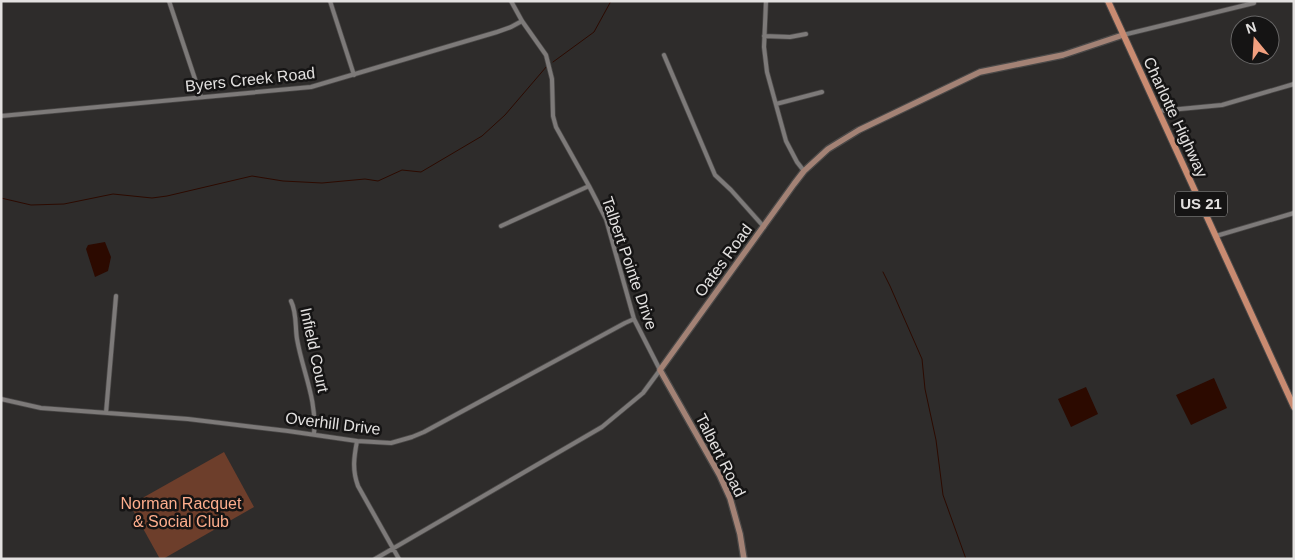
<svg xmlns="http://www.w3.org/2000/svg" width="1295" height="560" font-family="Helvetica,sans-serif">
<rect width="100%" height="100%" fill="#2e2c2b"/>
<!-- green -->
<path fill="#6d3e2b" d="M224 452 254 507 163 559H160L130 505Z"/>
<!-- water -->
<path fill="#2c0a00" d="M105 242 111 257 108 271 95 277 86 249 88 245Z
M1214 378 1227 408 1191 425 1176 395Z
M1086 387 1098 414 1071 427 1058 399Z"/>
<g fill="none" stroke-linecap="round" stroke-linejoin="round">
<!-- stream -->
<path stroke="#2c0a00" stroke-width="1" d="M553 62 594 32 611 1
M1 198 31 205 64 204 113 194 152 198 167 196 252 176 283 181 322 183 365 179 378 181 402 170 421 172 482 136 505 115 547 66
M883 272 890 286 922 359 925 389 936 440 943 495 966 559"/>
<defs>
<path id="street" d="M169 1 201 97
M330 1 354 75
M766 1 764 47 767 72 786 141 797 162 804 171
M1123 35 1254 3
M764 36 790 37 806 34
M664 55 715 175 731 190 764 227
M776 104 822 92
M1159 111 1222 105 1294 84
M1 116 311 87 497 32 511 27 522 21
M501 226 589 186
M1216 236 1294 213
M291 301C297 313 295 327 297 339 303 373 317 399 314 434
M1 399 41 408 188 419 288 431 357 441 391 443 412 437 424 432 625 323 634 319
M106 413 116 296
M357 441C354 457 352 470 358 486L399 559
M375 559 602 427 643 393 660 370 634 319 606 219 589 186 556 127 553 116 552 79 546 55 522 21 511 1"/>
<path id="secondary" d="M744 559 740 534 730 498 720 476 660 370 794 184 804 171 828 149 859 130 980 72 1063 55 1123 35"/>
<path id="primary" d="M1108 1 1294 407"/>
</defs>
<!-- street casing -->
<use href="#street" stroke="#4b4948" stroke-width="5.5"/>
<!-- secondary casing -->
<use href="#secondary" stroke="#4b4948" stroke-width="8"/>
<!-- primary casing -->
<use href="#primary" stroke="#4b4948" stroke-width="8"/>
<!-- street -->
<use href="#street" stroke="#7d7a79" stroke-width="4"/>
<!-- secondary -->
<use href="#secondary" stroke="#a38275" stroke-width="5.5"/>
<!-- primary -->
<use href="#primary" stroke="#c98b71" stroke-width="6"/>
</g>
<g text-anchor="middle" stroke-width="5" stroke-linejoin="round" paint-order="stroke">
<!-- shield labels -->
<rect fill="#151414" stroke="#a5a4a3" stroke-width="1" x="1175" y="191.5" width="52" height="25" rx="4"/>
<g font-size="15" font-weight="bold" fill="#e3e1e0">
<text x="1201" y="209">US 21</text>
</g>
<!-- street labels -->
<g font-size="16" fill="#e3e1e0" stroke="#151414">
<text transform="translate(250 79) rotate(-6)" y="6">Byers Creek Road</text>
<text transform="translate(1176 117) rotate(65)" y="6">Charlotte Highway</text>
<text transform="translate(723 260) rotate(-54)" y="6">Oates Road</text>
<text transform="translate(630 263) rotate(71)" y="6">Talbert Pointe Drive</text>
<text transform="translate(315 350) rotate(78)" y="6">Infield Court</text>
<text transform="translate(333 423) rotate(7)" y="6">Overhill Drive</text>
<text transform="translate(721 455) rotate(63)" y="6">Talbert Road</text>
</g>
<!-- park labels -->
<g font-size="16" fill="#feae8d" stroke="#151414">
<text x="181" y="509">Norman Racquet<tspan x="181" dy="18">&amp; Social Club</tspan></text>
</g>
</g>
<!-- border -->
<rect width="1295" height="560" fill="none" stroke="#e3e1e0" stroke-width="5"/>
<!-- north arrow -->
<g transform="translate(1255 40) rotate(342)"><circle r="24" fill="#151414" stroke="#676666"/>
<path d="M0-4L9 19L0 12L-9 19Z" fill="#f2a07f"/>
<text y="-8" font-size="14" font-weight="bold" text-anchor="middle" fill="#e3e1e0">N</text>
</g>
</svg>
